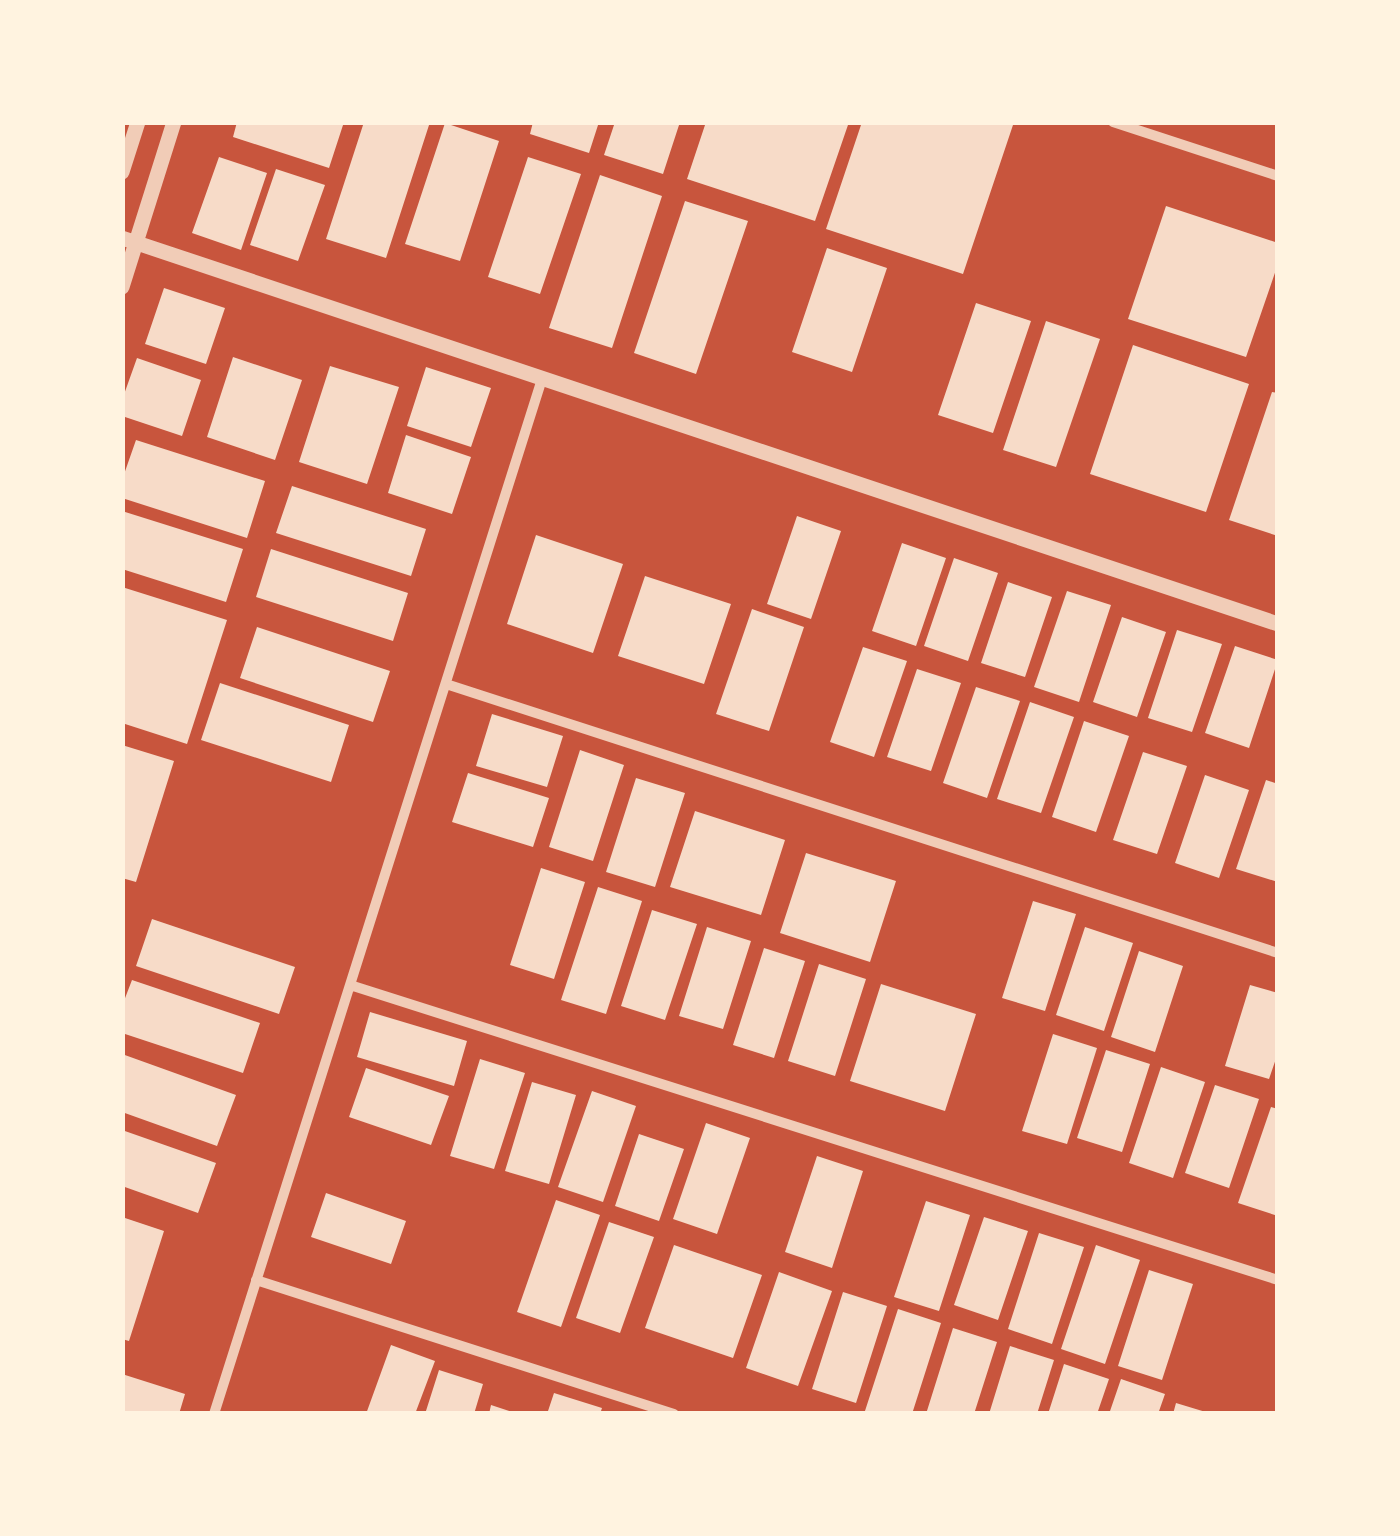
<svg xmlns="http://www.w3.org/2000/svg" width="1400" height="1536" font-family="Ubuntu,sans-serif">
<rect width="100%" height="100%" fill="#c8553d"/>
<!-- building -->
<path fill="#f7dbc8" d="M237 122H344L329 168 233 137Z
M364 122H430L386 258 326 239Z
M533 122H599L589 153 530 134Z
M615 122H680L663 174 604 155Z
M706 122H849L815 221 687 179Z
M862 122H1014L963 274 826 229Z
M445 123 499 141 460 261 405 244Z
M219 157 267 173 241 250 192 233Z
M528 157 581 174 540 294 488 277Z
M276 169 325 185 298 261 250 245Z
M600 175 662 196 612 348 549 328Z
M685 201 748 221 696 374 634 353Z
M1166 206 1278 243V264L1246 357 1128 319Z
M827 248 887 268 852 372 792 352Z
M164 288 225 308 206 364 145 344Z
M976 303 1031 321 993 433 938 415Z
M1046 321 1100 339 1056 467 1003 450Z
M1133 345 1249 384 1206 512 1090 474Z
M233 357 302 380 275 460 207 437Z
M137 358 201 380 182 436 122 416V400Z
M330 366 399 387 367 484 299 462Z
M426 367 491 388 471 447 407 426Z
M1272 392 1278 393V536L1229 520Z
M406 435 471 457 452 514 388 493Z
M136 440 265 481 247 538 122 498V480Z
M292 486 426 529 411 576 276 533Z
M122 511 243 549 226 602 122 569Z
M797 516 841 531 811 619 767 604Z
M536 535 623 564 593 653 507 624Z
M902 543 946 558 916 646 872 631Z
M271 549 408 593 393 641 256 597Z
M954 558 998 573 968 661 924 646Z
M645 576 731 604 704 684 618 656Z
M1008 582 1052 597 1025 677 981 663Z
M122 587 227 620 187 744 122 723Z
M1067 591 1111 605 1079 702 1034 687Z
M752 609 804 627 769 731 716 714Z
M1122 617 1166 632 1137 717 1093 702Z
M257 627 390 671 373 722 240 678Z
M1177 630 1222 644 1192 732 1148 718Z
M1235 646 1278 660 1249 748 1205 733Z
M863 647 907 661 874 757 830 742Z
M917 669 961 683 931 771 887 757Z
M220 683 349 725 331 782 201 740Z
M976 687 1020 701 987 798 943 783Z
M1030 702 1074 717 1041 813 997 799Z
M492 714 563 736 547 787 476 766Z
M1084 721 1129 736 1096 832 1052 817Z
M122 745 174 761 136 882 122 878Z
M580 750 624 765 593 861 549 847Z
M1143 752 1187 766 1157 854 1113 840Z
M468 773 549 798 533 847 452 822Z
M1205 775 1249 790 1219 878 1175 863Z
M636 778 685 793 655 887 606 872Z
M1266 780 1278 784V882L1236 869Z
M695 811 785 840 761 915 670 887Z
M806 853 896 881 870 962 780 933Z
M541 868 585 882 554 979 510 965Z
M598 887 642 901 606 1014 561 1000Z
M1033 901 1076 914 1045 1011 1002 998Z
M652 910 697 924 665 1020 621 1006Z
M152 919 295 967 279 1014 136 966Z
M707 927 751 941 723 1029 679 1016Z
M1085 927 1133 943 1104 1031 1056 1015Z
M764 948 805 961 774 1058 733 1045Z
M1139 951 1183 966 1155 1052 1111 1037Z
M819 964 866 979 835 1076 788 1061Z
M132 980 260 1023 243 1073 122 1033V1006Z
M881 984 976 1014 945 1111 850 1081Z
M1250 985 1278 993V1053L1269 1079 1225 1066Z
M370 1012 467 1041 454 1086 357 1057Z
M1053 1034 1097 1048 1067 1144 1022 1131Z
M1106 1050 1150 1064 1122 1152 1077 1138Z
M122 1054 236 1095 217 1146 122 1112Z
M480 1059 525 1073 494 1169 450 1156Z
M1161 1067 1205 1082 1173 1178 1129 1163Z
M366 1068 449 1096 431 1145 349 1117Z
M532 1082 576 1095 549 1184 505 1171Z
M1215 1085 1259 1099 1229 1188 1185 1173Z
M592 1091 636 1106 603 1202 558 1187Z
M1271 1107 1278 1109V1216L1238 1203Z
M706 1123 750 1138 717 1234 673 1219Z
M122 1130 216 1163 198 1213 122 1186Z
M639 1134 684 1149 659 1221 615 1206Z
M817 1156 863 1171 832 1268 785 1252Z
M326 1193 406 1221 391 1264 311 1237Z
M556 1200 600 1215 561 1327 517 1312Z
M926 1201 970 1215 939 1311 894 1297Z
M122 1217 164 1231 129 1341 122 1339Z
M984 1217 1028 1231 998 1320 954 1305Z
M609 1222 654 1237 620 1333 576 1318Z
M1039 1233 1084 1247 1052 1344 1008 1329Z
M674 1245 762 1275 733 1358 645 1328Z
M1096 1245 1140 1260 1105 1364 1061 1349Z
M1149 1270 1193 1284 1162 1380 1118 1366Z
M779 1272 832 1291 798 1386 746 1368Z
M843 1292 887 1306 856 1403 812 1389Z
M898 1309 941 1323 912 1414H864Z
M953 1328 997 1342 974 1414H926Z
M391 1345 435 1361 415 1414H366Z
M1010 1346 1054 1360 1037 1414H989Z
M1064 1364 1109 1379 1097 1414H1048Z
M439 1370 483 1384 474 1414H425Z
M122 1374 185 1394 179 1414H122Z
M1121 1379 1165 1394 1158 1414H1109Z
M554 1393 602 1408 600 1414H547Z
M1176 1403 1209 1413V1414H1173Z
M491 1405 515 1413V1414H489Z"/>
<g fill="none" stroke-linecap="round" stroke-linejoin="round">
<!-- minor -->
<path stroke="#f1ccb7" stroke-width="10" d="M1113 122 1278 176
M446 684 1278 953
M350 985 1278 1280
M256 1280 674 1414
M214 1414 542 379"/>
<!-- tertiary -->
<path stroke="#f1ccb7" stroke-width="15" d="M122 172 138 122
M122 238 1278 624
M122 287 174 122"/>
</g>
<!-- border -->
<rect width="1400" height="1536" fill="none" stroke="#fff3e0" stroke-width="250"/>
</svg>
